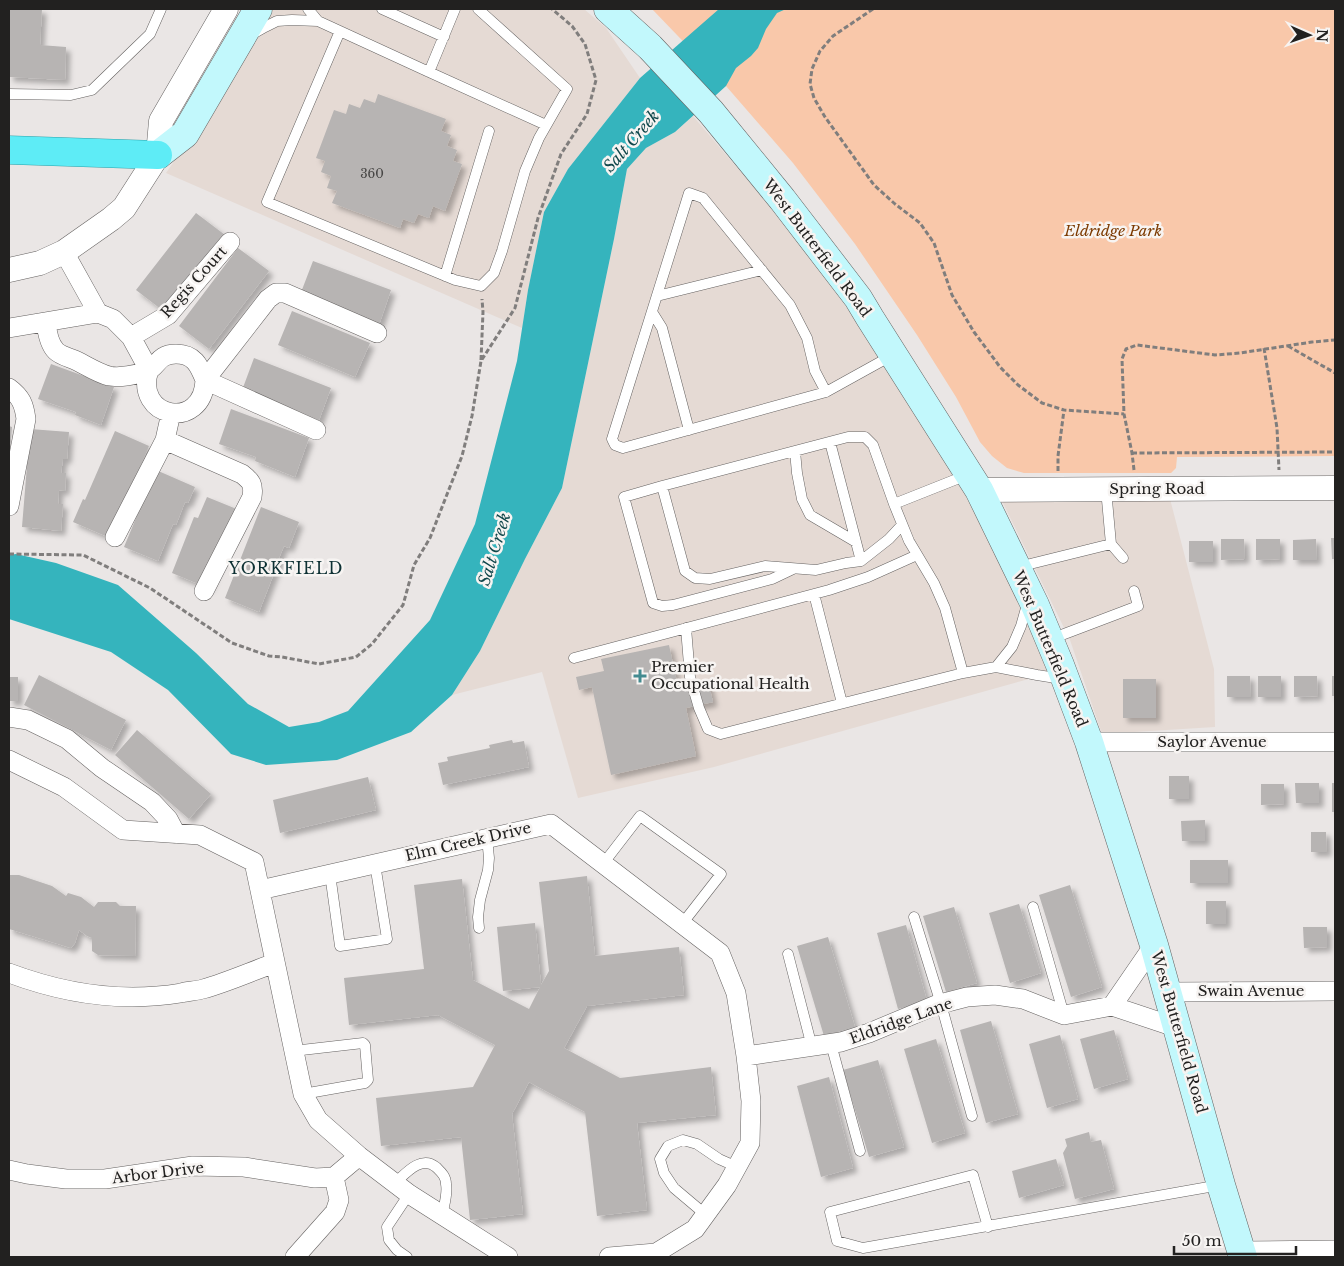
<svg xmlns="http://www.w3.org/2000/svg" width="1344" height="1266" font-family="'Libre Baskerville',serif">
<defs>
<filter id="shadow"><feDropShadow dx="4.5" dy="4.5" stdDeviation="2.5" flood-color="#0004"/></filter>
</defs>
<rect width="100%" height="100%" fill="#eae6e5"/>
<!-- built -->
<path fill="#e5dad4" d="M265 9H584L606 28 640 78 568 169 544 212 528 290 522 328 166 173 203 119Z
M693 116 792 232 899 380 968 493 1054 672 714 767 578 798 542 672 452 695 480 651 525 559 562 488 614 239 627 169 646 148 675 132Z
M1169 495 1214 669 1215 727 1102 734 1070 640 1001 499Z"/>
<!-- green -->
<path fill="#f9c8aa" d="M652 9H1335V456L1177 457 1176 468 1171 473H1024L1007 468 992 456 980 442 956 397 917 335 855 244 793 163 726 86Z"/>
<!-- water -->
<path fill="#35b4bd" d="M719 9H786L777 13 766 29 758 48 751 56 736 68 726 86 675 132 646 148 627 169 614 239 562 488 525 559 480 651 452 695 411 732 337 760 266 765 231 754 168 690 111 652 9 619V555L16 554 56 563 118 585 196 653 248 704 289 727 319 722 348 711 430 620 475 524 517 361 528 290 544 212 568 169 640 78Z"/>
<!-- building -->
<path fill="#b7b4b3" filter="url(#shadow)" d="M9 9H42L40 45 66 47 65 80 9 77Z
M378 94 446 119 441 131 451 135 447 146 457 150 453 161 462 164 445 211 433 206 429 218 418 214 414 223 403 219 400 228 332 203 337 191 327 188 331 176 321 172 325 161 316 158 334 110 346 114 349 104 360 108 364 99 375 103Z
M196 213 225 235 166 313 136 290Z
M238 248 269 271 209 349 179 326Z
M313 261 391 290 379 325 300 295Z
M292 311 370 343 355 377 278 345Z
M254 358 331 388 318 423 241 393Z
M51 364 114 387 101 425 75 415 76 412 38 399Z
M231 409 309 438 295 477 255 461 256 457 219 444Z
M9 426 12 427 10 455H9Z
M30 429 69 432 67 459H63L61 473H66L65 491 59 490 58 504H63L61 531 22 527Z
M115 431 149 446 110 538 73 522 83 499 85 500Z
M156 470 195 487 188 503 185 502 176 525 173 524 158 561 124 547Z
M207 497 239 510 208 588 172 573 194 517 198 518Z
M261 507 299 522 289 548 284 546 279 558H280L259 612 225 598Z
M1331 538H1335V559H1332Z
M1221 539H1244L1245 559 1221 560Z
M1256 539H1280V559L1256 560Z
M1316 539 1317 560H1293V540Z
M1189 541H1213V562H1189Z
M669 645 678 687 708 681 713 702 686 708 696 756 611 775 592 687 579 690 576 677 604 671 601 659Z
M39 675 126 720 111 750 24 705Z
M1227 676H1250L1251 697H1227Z
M1258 676H1281V697H1258Z
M1294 676H1317L1318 696 1294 697Z
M1332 676H1335V696H1332Z
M9 677H18V701H9Z
M1123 679H1156V718H1123Z
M137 730 211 794 189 819 115 755Z
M512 740 513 743 524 741 529 767 443 785 438 763 448 761 447 757 490 748 489 745Z
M1169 776H1189V799H1169Z
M368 777 376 810 280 833 273 800Z
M1295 783H1319V803H1296Z
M1332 783H1335V812H1332Z
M1261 784H1284V804L1261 805Z
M1205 820V841H1182L1181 821Z
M1311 832H1326L1327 852H1311Z
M1190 860H1228V883H1190Z
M9 875H19L52 886 66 896 68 893 81 897 94 907 98 902H116L120 906H136L135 956 98 955 92 951V938L87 936 79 930 75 943 71 948 9 929Z
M587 876 595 956 679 947 684 995 587 1006 564 1048 620 1078 711 1067 716 1115 637 1123 647 1210 597 1216 585 1112 529 1082 512 1114 523 1214 470 1220 461 1137 381 1146 376 1098 473 1087 495 1045 438 1015 349 1025 344 978 424 969 414 885 462 879 473 980 529 1009 540 987 503 991 497 927 535 923 541 985 549 971 539 882Z
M1070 885 1102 987 1071 997 1039 895Z
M1206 901H1226V924H1206Z
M1019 904 1041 973 1010 983 989 913Z
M954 907 977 983 946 992 923 916Z
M906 925 927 1001 898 1009 877 933Z
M1303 927H1327V947L1304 948Z
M828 937 855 1027 824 1036 797 946Z
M991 1021 1018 1114 986 1123 960 1030Z
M1114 1030 1128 1079 1094 1089 1080 1039Z
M1060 1035 1078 1099 1047 1108 1029 1044Z
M936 1039 965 1133 932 1143 904 1049Z
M878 1060 904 1147 869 1157 843 1070Z
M829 1077 853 1168 821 1177 797 1086Z
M1089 1132 1091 1142 1101 1140 1114 1189 1075 1199 1063 1153 1067 1146 1065 1139Z
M1056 1159 1064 1185 1019 1198 1012 1171Z"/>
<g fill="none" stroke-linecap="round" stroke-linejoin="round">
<defs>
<path id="service" d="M308 9 318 21
M382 9 444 37
M340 31 267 202 455 280 481 286 494 273 502 251 525 171 539 138 567 89 478 9
M251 35 265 27 277 21 292 20 318 21 429 72 455 9
M429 72 546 125
M9 94 71 95 92 90 150 34 161 9
M445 276 489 131
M657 296 762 270
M652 312 662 328 689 430
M826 392 815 371 807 338 790 305 703 198 689 193 612 439 615 445 623 448 826 392 891 356
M830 442 861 561
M795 451 797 473 802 499 810 515 856 542
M662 486 624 497 653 603 662 606 673 605 772 579 793 569
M894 504 967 475
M902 525 889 539 861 561 846 563 816 570 765 566 710 579 695 578 685 571 662 486 848 437H865L873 445 894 504 909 541 934 583 945 608 963 673
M1111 544 1123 558
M1018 567 1111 544 1106 489
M814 594 842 703
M686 628 690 677 699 708 708 729 721 734 963 673 996 667 1037 675 1062 679
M1051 639 1138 606 1134 591
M574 658 829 590 868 577 917 555
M996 667 1012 647 1021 626 1028 601
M603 864 640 816 721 874 682 924
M330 874 340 946 387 939 375 864
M1033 907 1064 1015
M914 917 941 1004 972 1116
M479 928 478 917 480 900 488 870 489 858 487 838
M788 954 812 1047
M831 1044 860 1151
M293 1051 363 1043 365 1045 368 1080 365 1083 303 1094
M395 1183C406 1173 421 1155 436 1167 441 1172 446 1176 446 1184 448 1194 444 1205 442 1216
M706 1215 674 1188 664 1173 660 1159 668 1146 683 1140 697 1144 719 1159 737 1167
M988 1227 973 1175 830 1212 837 1241 863 1248 1220 1185
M407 1257 397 1250 389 1240 387 1227 409 1194"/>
<path id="minor" d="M64 252 98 313 113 319 131 337 149 370C133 418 203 432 205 380L268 299 276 293H285L377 333
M46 322C47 332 49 344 56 351 61 356 71 358 77 361 87 366 98 373 109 376 120 378 136 375 147 371 158 367 157 354 176 354 194 354 199 365 205 380L316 430
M9 328 98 313
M131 337 168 315 230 242
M9 388C21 397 24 404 26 419L9 506
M165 440 242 474C251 481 254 484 252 497L204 591
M115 537 165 440 171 413
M9 717 28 720 67 739 102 768 152 802 168 819 176 834
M1089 742H1335
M9 760 64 787 123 830 200 835 254 862 303 1094 318 1120 359 1156 409 1194 508 1257
M260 890 551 824 720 953 736 993 746 1056 751 1101 750 1143 727 1185 695 1229 656 1253 609 1257
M9 973C65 994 121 1003 181 993 188 991 196 991 203 989 228 982 252 971 275 963
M1168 992 1335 991
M1112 1006 1154 945
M746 1056 841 1042 869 1033 936 1005 967 997 995 995 1023 999 1064 1015 1112 1006 1178 1028
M9 1170 27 1174 66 1179H105L193 1166 244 1167 315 1178 334 1177 359 1156
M1241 1251 1335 1250
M295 1257 335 1212 339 1200 334 1177"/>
<path id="tertiary" d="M9 270 40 263 64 252 111 219 124 208 158 155 161 121 226 9
M979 490 1335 488"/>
<path id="secondary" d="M608 9 650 47 711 112 782 199 858 298 870 318 979 490 1035 605 1060 665 1089 742 1154 945 1221 1185 1243 1257
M158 155 185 134 258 9"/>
<path id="trunk" d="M9 150 158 155"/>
</defs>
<!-- service casing -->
<use href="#service" stroke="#656261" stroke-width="11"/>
<!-- minor casing -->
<use href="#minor" stroke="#656261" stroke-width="20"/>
<!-- tertiary casing -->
<use href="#tertiary" stroke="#656261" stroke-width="25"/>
<!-- secondary casing -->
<use href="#secondary" stroke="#656261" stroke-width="29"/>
<!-- trunk casing -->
<use href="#trunk" stroke="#2ea2aa" stroke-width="29"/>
<!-- path -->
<path stroke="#807e7d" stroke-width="3" stroke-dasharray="5 2.5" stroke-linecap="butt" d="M873 9 833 36 820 51 812 69 810 84 814 98 825 117 874 185 895 204 920 223 934 243 952 295 974 332 1000 367 1018 385 1042 403 1064 410 1124 414
M1288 346 1335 373
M1264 348 1277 428 1279 470
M481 360 483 312 482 299
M1132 453 1335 452
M1134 470 1132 453 1124 414 1122 359 1126 349 1137 345 1215 355 1240 353 1312 342 1335 340
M1058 471V456L1064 410
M9 554 83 555 150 588 232 643 269 656 282 657 319 664 356 657 372 644 403 605 414 565 430 538 462 456 472 416 481 361 515 308 538 218 561 154 587 114 596 80 585 44 572 26 552 9"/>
<!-- service -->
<use href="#service" stroke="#fff" stroke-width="10"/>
<!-- minor -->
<use href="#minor" stroke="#fff" stroke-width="19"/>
<!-- tertiary -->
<use href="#tertiary" stroke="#fff" stroke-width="24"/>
<!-- secondary -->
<use href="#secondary" stroke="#c2f8fc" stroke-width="28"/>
<!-- trunk -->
<use href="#trunk" stroke="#5eecf6" stroke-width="28"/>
</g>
<!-- markers -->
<path fill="#438b90" stroke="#f7f4f2" stroke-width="2" d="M637.5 668.5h5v5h5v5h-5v5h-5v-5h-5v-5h5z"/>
<g text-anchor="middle" stroke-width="5" stroke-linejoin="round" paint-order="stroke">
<!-- number labels -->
<g font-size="12" fill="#474645">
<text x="372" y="178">360</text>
</g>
<!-- park labels -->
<g font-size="15" font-style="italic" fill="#7c3a00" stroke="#f7f4f2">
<text x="1113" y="236">Eldridge Park</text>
</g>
<!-- street labels -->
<g font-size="15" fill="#222120" stroke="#f7f4f2">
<text transform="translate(817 248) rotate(53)" y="5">West Butterfield Road</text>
<text transform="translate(194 282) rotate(-48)" y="5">Regis Court</text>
<text x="1157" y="494">Spring Road</text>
<text transform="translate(1050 649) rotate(67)" y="5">West Butterfield Road</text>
<text x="1212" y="747">Saylor Avenue</text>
<text transform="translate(468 842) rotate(-13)" y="5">Elm Creek Drive</text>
<text x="1251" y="996">Swain Avenue</text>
<text transform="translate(901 1021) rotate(-20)" y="5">Eldridge Lane</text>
<text transform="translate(1179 1032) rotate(74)" y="5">West Butterfield Road</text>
<text transform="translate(158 1173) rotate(-7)" y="5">Arbor Drive</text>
</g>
<!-- poi labels -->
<g font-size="15" fill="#222120" stroke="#f7f4f2" text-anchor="start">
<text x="651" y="672">Premier<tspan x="651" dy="17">Occupational Health</tspan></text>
</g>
<!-- water labels -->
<g font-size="16" font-style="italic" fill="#10474b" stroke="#f7f4f2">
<text transform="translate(631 141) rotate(-49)" y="6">Salt Creek</text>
<text transform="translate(494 549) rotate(-73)" y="6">Salt Creek</text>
</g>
<!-- neighbourhood labels -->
<g font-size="16" letter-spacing="1" fill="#0d3033" stroke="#f7f4f2">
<text x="286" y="574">YORKFIELD</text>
</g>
</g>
<!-- border -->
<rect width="1344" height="1266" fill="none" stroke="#222120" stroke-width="20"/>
<!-- north arrow -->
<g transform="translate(1309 35) rotate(92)" stroke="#f7f4f2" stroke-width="4" paint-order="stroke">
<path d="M0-4L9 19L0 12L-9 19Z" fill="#222120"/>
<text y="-8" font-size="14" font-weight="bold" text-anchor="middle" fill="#222120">N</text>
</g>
<!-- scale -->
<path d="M1174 1246v8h122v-8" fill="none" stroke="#222120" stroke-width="2.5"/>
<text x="1182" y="1246" font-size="15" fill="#222120" stroke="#f7f4f2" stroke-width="4" paint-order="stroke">50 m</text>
</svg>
